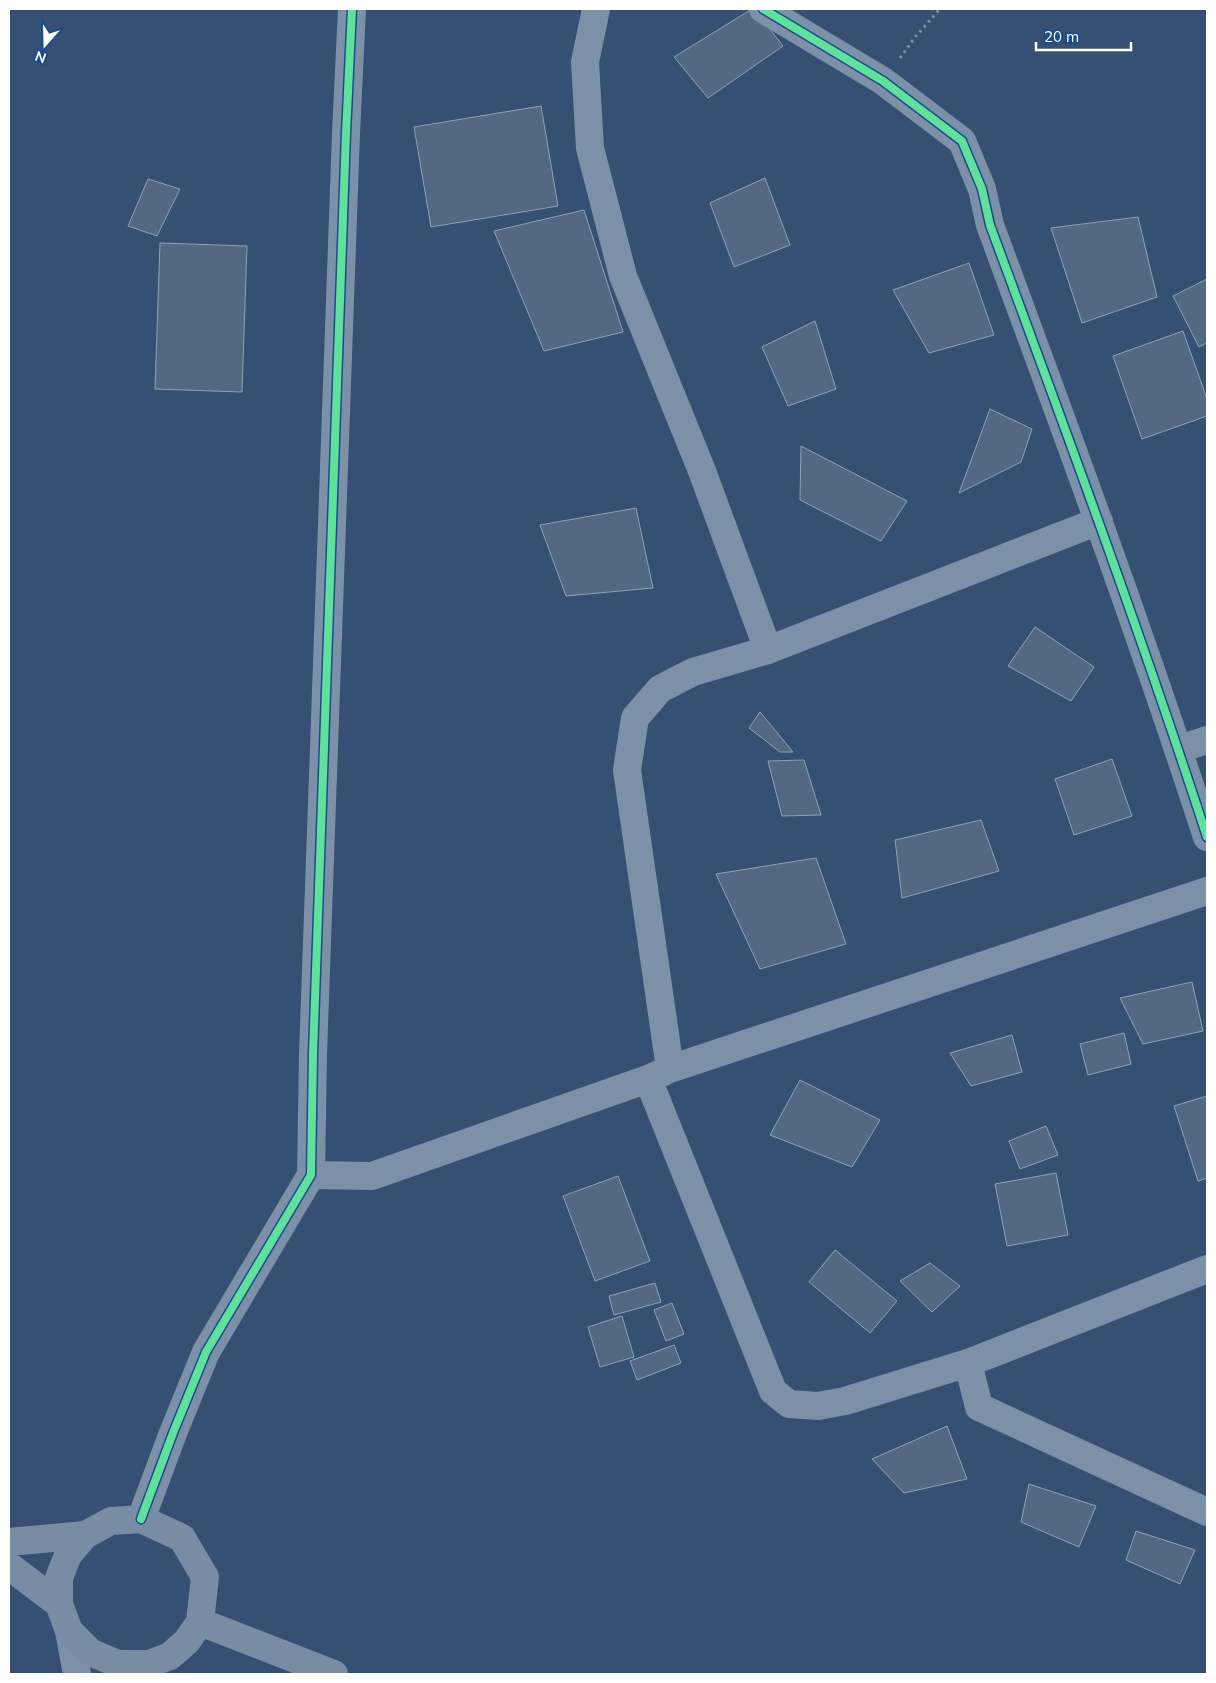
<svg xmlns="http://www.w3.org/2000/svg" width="1216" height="1683" font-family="Mulish,sans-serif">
<rect width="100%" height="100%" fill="#355073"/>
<!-- building -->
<path fill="#526883" stroke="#91a1b5" d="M752 9H754L783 46 708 98 674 57Z
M541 106 558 206 431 227 414 127Z
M765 178 790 245 734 267 710 203Z
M148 179 180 189 157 236 128 226Z
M584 210 623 332 544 351 494 231Z
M1138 217 1157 297 1082 323 1051 228Z
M160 243 247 246 242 392 155 389Z
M969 263 994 335 929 353 893 290Z
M1207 279V343L1199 347 1173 296Z
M815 321 836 389 788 406 762 347Z
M1183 331 1207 399V416L1142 439 1113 356Z
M990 409 1032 429 1021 462 959 493Z
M801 446 907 501 881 541 800 500Z
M636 508 653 588 566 596 540 525Z
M1035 627 1094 667 1071 701 1008 666Z
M760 712 793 752H780L749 728Z
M1112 759 1132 816 1074 835 1055 779Z
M804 760 821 815 782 816 768 761Z
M981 820 999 871 902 898 895 840Z
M816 858 846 944 760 969 716 874Z
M1192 982 1203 1031 1143 1044 1120 998Z
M1124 1033 1131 1064 1088 1075 1080 1044Z
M1012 1035 1022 1072 971 1086 950 1053Z
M800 1080 880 1120 852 1167 770 1135Z
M1207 1096V1178L1198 1181 1174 1106Z
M1046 1126 1058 1155 1020 1169 1009 1141Z
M1056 1173 1068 1235 1007 1246 995 1184Z
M618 1176 650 1261 595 1281 563 1196Z
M835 1250 897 1301 870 1333 809 1282Z
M930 1263 960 1286 932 1312 900 1281Z
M655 1283 661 1302 614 1315 609 1296Z
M672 1303 684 1334 666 1341 654 1310Z
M622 1316 634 1357 600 1367 588 1327Z
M674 1345 681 1363 637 1380 630 1361Z
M947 1426 967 1479 904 1493 872 1459Z
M1029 1484 1096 1506 1079 1547 1021 1522Z
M1136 1531 1195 1550 1180 1584 1126 1560Z"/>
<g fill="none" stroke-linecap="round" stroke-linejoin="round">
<!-- path -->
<path stroke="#7c90a7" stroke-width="3" stroke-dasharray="2.5 4" stroke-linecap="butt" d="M900 58 916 36 940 9"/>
<!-- minor -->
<path stroke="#7c90a7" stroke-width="28" d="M596 9 585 62 590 148 623 276 702 471 768 650
M763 9 883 81 962 141 982 189 990 225C1065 428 1140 631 1207 837
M1179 749 1207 740
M670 1069 627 770 635 718 660 689 693 672 768 650 1099 521
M648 1079 773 1391 789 1404 818 1406 845 1401 968 1363 1207 1269
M311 1175 372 1176 648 1079 670 1069 1207 891
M968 1363 979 1407 1207 1512
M69 1631 77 1674"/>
<!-- tertiary -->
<path stroke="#7c90a7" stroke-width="28" d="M141 1519 173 1433 206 1352 311 1175 313 1054 346 133 352 9"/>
<!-- secondary -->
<path stroke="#788ca3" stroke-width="28" d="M9 1542 85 1535
M9 1566 59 1604 69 1631 90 1652 118 1664H149L170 1656 187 1641 200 1622 205 1577 182 1538 141 1519 111 1521 85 1535 68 1555 59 1578V1604
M200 1622 334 1674"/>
<defs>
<path id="cycleway" d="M763 9 883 81 962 141 982 189 990 225C1065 428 1140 631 1207 837
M141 1519 173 1433 206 1352 311 1175 313 1054 346 133 352 9"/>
</defs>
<!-- cycleway casing -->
<use href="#cycleway" stroke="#1b4d8d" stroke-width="11"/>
<!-- cycleway -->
<use href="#cycleway" stroke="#60e19b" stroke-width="8"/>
</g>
<!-- border -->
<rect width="1216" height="1683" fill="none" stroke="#ffffff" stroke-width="20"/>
<!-- north arrow -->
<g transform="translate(45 45) rotate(200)" stroke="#1b4d8d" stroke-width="4" paint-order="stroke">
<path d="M0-4L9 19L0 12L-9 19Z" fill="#ffffff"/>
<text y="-8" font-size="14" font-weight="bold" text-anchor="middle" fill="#ffffff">N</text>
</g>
<!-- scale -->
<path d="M1036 42v8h95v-8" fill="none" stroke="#ffffff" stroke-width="2.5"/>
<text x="1044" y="42" font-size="15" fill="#ffffff" stroke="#1b4d8d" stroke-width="4" paint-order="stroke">20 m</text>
</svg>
